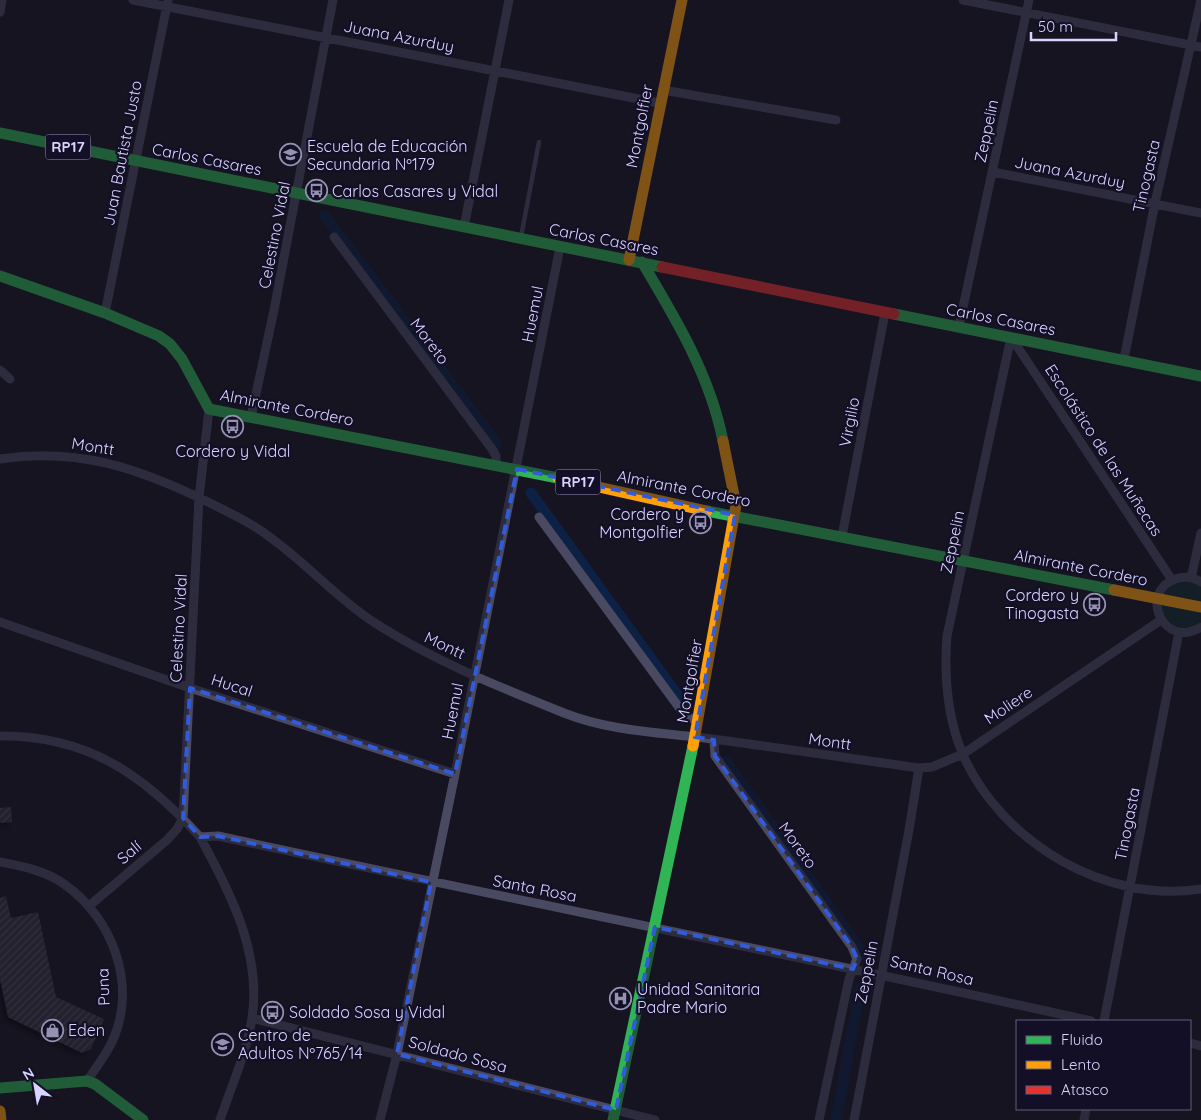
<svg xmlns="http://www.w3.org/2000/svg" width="1201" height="1120" font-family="Quicksand,sans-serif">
<defs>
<pattern id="building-hatch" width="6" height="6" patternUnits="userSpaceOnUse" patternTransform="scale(1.25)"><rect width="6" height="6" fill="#343243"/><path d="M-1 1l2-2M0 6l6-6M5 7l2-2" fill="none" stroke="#514f5f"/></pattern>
<filter id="shadow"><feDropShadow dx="-3.5" dy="3.5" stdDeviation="2.5" flood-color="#0009"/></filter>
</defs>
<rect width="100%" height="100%" fill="#161421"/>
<!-- park -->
<path fill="#132c2d" d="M1187 579 1201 585V604L1162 597 1172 584Z
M1161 602 1201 610V622C1183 637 1162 623 1161 602Z"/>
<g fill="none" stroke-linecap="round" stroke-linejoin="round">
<!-- canal -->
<path stroke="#0d2144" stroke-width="11" d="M325 216 497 444
M531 493 684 704
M726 761 863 954
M836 1120 860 989"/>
</g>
<!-- building -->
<path fill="url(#building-hatch)" filter="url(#shadow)" d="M11 807 12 822 0 823V808Z
M6 896 11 918 38 912 56 997 104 1019 91 1049 82 1053 8 1017 0 979V898Z"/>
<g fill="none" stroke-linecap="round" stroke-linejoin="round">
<!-- lane -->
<path stroke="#4a4962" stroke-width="4.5" d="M521 237 539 142"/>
<!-- street -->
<path stroke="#4a4962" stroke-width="9" d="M133 0 659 103
M963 0 1201 47
M0 12 2 0
M663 90 836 120
M993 172 1201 213
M464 227 509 0
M334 237 492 449 496 456V465
M105 313 168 0
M959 326 1029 0
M1011 337 947 636C944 676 947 717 963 755 1002 843 1106 904 1201 889
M1011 337 1172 580
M1124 359 1155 203 1201 0
M0 370 10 379
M251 417 274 310 333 0
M0 459C77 447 138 468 206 501 230 513 254 524 275 541 310 567 339 600 375 623 434 661 499 687 564 713 607 730 651 732 696 737 770 746 845 758 919 768
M539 517 681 710 690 718 698 720
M842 536 885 313
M1191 578 1201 533
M1201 582C1193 577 1184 576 1175 579 1138 593 1164 650 1201 627
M0 622 190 688 455 774
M0 736C87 735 144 775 200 837L218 836C509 899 801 956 1091 1021
M714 740 715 756 852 947 857 959 849 979 819 1120
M200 837C230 892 262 953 252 1018 247 1052 231 1087 220 1120
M0 862C22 866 46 871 64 884 113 918 138 986 112 1042 105 1056 96 1068 87 1081
M89 906 167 840 177 829 183 818 199 498 209 409
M252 1018 655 1120
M1104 1021 1179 632
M1190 1043 1201 1046
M380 1120 397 1054 455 774 560 247
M854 1120 909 830 919 768 932 767 963 754 1161 620
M1084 1120 1086 1109"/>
<!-- fast -->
<path stroke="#30b455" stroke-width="11" d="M0 133 662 267
M642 262C676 319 710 375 723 441
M0 276 105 313 159 336 170 344 182 359 209 409 558 478
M894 314 1201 376
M707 511 1114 590
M0 1088 87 1081 95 1084 143 1120
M613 1120 693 746"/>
<!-- slow -->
<path stroke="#ff9f0a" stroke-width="11" d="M629 260 682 0
M558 478 707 511
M1114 590 1201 607
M693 746 736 505 723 441
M0 1111 1 1120"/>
<!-- jam -->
<path stroke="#e5322d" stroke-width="11" d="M662 267 894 314"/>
</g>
<!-- marked area -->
<path d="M0 0H1201V1120H0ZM517 469 735 515 695 737 714 740 715 756 852 947 857 959 853 969 655 927 616 1110 397 1054 431 882 218 836 200 837 183 818 190 688 455 774Z" fill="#161421" fill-opacity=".55" fill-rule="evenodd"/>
<path fill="none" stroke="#305bdc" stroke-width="4" stroke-dasharray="10 6" stroke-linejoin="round" d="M517 469 735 515 695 737 714 740 715 756 852 947 857 959 853 969 655 927 616 1110 397 1054 431 882 218 836 200 837 183 818 190 688 455 774Z"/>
<!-- icons -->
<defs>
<symbol id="school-ring" viewBox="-11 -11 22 22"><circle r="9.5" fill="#130f26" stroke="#9591b1" stroke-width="1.5"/><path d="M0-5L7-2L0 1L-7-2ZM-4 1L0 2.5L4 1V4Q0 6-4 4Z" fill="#9591b1"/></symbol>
<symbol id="bus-ring" viewBox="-11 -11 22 22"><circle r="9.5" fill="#130f26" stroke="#9591b1" stroke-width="1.5"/><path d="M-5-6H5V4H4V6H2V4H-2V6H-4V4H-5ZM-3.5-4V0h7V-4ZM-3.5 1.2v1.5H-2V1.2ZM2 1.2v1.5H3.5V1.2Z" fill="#9591b1"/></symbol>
<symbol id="hospital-ring" viewBox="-11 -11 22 22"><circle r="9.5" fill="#130f26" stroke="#9591b1" stroke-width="1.5"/><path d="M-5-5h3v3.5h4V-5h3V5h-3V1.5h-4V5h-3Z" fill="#9591b1"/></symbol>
<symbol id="shop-ring" viewBox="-11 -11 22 22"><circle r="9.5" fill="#130f26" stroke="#9591b1" stroke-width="1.5"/><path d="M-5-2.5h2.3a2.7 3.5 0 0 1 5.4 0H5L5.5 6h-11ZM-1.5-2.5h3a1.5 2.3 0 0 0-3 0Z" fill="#9591b1"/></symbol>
</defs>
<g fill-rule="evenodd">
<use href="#school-ring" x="278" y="142" width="25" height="25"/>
<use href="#bus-ring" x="304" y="178" width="25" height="25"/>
<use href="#bus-ring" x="220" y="414" width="25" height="25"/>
<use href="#bus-ring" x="688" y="510" width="25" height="25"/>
<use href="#bus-ring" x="1082" y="592" width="25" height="25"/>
<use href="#hospital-ring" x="608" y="986" width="25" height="25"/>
<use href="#bus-ring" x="260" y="1000" width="25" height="25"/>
<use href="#shop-ring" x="40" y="1018" width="25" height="25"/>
<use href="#school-ring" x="210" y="1032" width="25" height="25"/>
</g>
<g text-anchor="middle" stroke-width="4.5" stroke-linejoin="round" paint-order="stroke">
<!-- shield labels -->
<g fill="#130f26" stroke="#9e99be" stroke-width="1">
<rect x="45.5" y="134.5" width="45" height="25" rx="4"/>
<rect x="555.5" y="469.5" width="45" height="25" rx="4"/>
</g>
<g font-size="15" font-weight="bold" fill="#d9d4ff">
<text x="68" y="152">RP17</text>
<text x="578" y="487">RP17</text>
</g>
<!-- street labels -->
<g font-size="16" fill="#d9d4ff" stroke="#130f26">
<text transform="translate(399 36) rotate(11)" y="6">Juana Azurduy</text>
<text transform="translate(639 126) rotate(-79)" y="6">Montgolfier</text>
<text transform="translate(986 131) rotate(-78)" y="6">Zeppelin</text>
<text transform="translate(122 153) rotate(-79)" y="6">Juan Bautista Justo</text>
<text transform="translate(207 159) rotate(11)" y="6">Carlos Casares</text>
<text transform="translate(1070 172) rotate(11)" y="6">Juana Azurduy</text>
<text transform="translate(1146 176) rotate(-77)" y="6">Tinogasta</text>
<text transform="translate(274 235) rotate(-79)" y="6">Celestino Vidal</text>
<text transform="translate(604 239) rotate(11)" y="6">Carlos Casares</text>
<text transform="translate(532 314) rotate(-79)" y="6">Huemul</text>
<text transform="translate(1001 319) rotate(11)" y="6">Carlos Casares</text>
<text transform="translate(430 341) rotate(53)" y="6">Moreto</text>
<text transform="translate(287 407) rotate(11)" y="6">Almirante Cordero</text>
<text transform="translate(849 422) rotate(-79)" y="6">Virgilio</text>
<text transform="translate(93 446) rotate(9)" y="6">Montt</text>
<text transform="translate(1104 450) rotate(57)" y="6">Escolástico de las Muñecas</text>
<text transform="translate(684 488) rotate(11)" y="6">Almirante Cordero</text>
<text transform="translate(952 542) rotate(-78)" y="6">Zeppelin</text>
<text transform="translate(1081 567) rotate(11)" y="6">Almirante Cordero</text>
<text transform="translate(178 628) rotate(-87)" y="6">Celestino Vidal</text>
<text transform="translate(445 645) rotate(25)" y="6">Montt</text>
<text transform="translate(689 681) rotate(-80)" y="6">Montgolfier</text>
<text transform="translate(232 685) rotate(18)" y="6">Hucal</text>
<text transform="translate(1008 705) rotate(-34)" y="6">Moliere</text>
<text transform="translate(452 711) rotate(-79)" y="6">Huemul</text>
<text transform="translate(830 741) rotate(8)" y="6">Montt</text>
<text transform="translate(1127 824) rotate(-79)" y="6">Tinogasta</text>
<text transform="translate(798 845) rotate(54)" y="6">Moreto</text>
<text transform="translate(129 852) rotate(-40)" y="6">Salí</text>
<text transform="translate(535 888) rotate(11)" y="6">Santa Rosa</text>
<text transform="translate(932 970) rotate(13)" y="6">Santa Rosa</text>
<text transform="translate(866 972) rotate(-79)" y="6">Zeppelin</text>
<text transform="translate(103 987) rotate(-92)" y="6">Puna</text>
<text transform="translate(458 1054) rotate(15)" y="6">Soldado Sosa</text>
</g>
<!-- poi labels -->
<g font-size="16" fill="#d9d4ff" stroke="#130f26" text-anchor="start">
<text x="307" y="152">Escuela de Educación<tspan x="307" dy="18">Secundaria Nº179</tspan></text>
<text x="332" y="197">Carlos Casares y Vidal</text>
<text x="233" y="457" text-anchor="middle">Cordero y Vidal</text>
<text x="684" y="520" text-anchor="end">Cordero y<tspan x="684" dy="18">Montgolfier</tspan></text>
<text x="1079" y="601" text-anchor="end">Cordero y<tspan x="1079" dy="18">Tinogasta</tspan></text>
<text x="637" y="995">Unidad Sanitaria<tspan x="637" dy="18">Padre Mario</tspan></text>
<text x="289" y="1018">Soldado Sosa y Vidal</text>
<text x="68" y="1036">Eden</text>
<text x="238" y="1041">Centro de<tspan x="238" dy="18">Adultos Nº765/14</tspan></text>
</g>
</g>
<!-- legend -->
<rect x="1016" y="1020" width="175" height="90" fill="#130f26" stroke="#625e7d"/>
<rect x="1026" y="1036" width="25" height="8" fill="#30b455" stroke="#625e7d"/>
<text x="1061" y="1045" font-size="15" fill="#d9d4ff">Fluido</text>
<rect x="1026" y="1061" width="25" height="8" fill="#ff9f0a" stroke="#625e7d"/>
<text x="1061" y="1070" font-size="15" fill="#d9d4ff">Lento</text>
<rect x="1026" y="1086" width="25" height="8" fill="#e5322d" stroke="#625e7d"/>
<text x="1061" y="1095" font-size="15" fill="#d9d4ff">Atasco</text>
<!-- north arrow -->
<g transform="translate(35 1085) rotate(329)" stroke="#130f26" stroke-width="4" paint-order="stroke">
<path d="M0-4L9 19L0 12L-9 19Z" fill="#d9d4ff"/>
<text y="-8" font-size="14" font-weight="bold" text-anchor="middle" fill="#d9d4ff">N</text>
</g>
<!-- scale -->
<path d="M1031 32v8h85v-8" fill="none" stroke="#d9d4ff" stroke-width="2.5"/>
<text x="1038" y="32" font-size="15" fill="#d9d4ff" stroke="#130f26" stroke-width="4" paint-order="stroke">50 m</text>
</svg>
